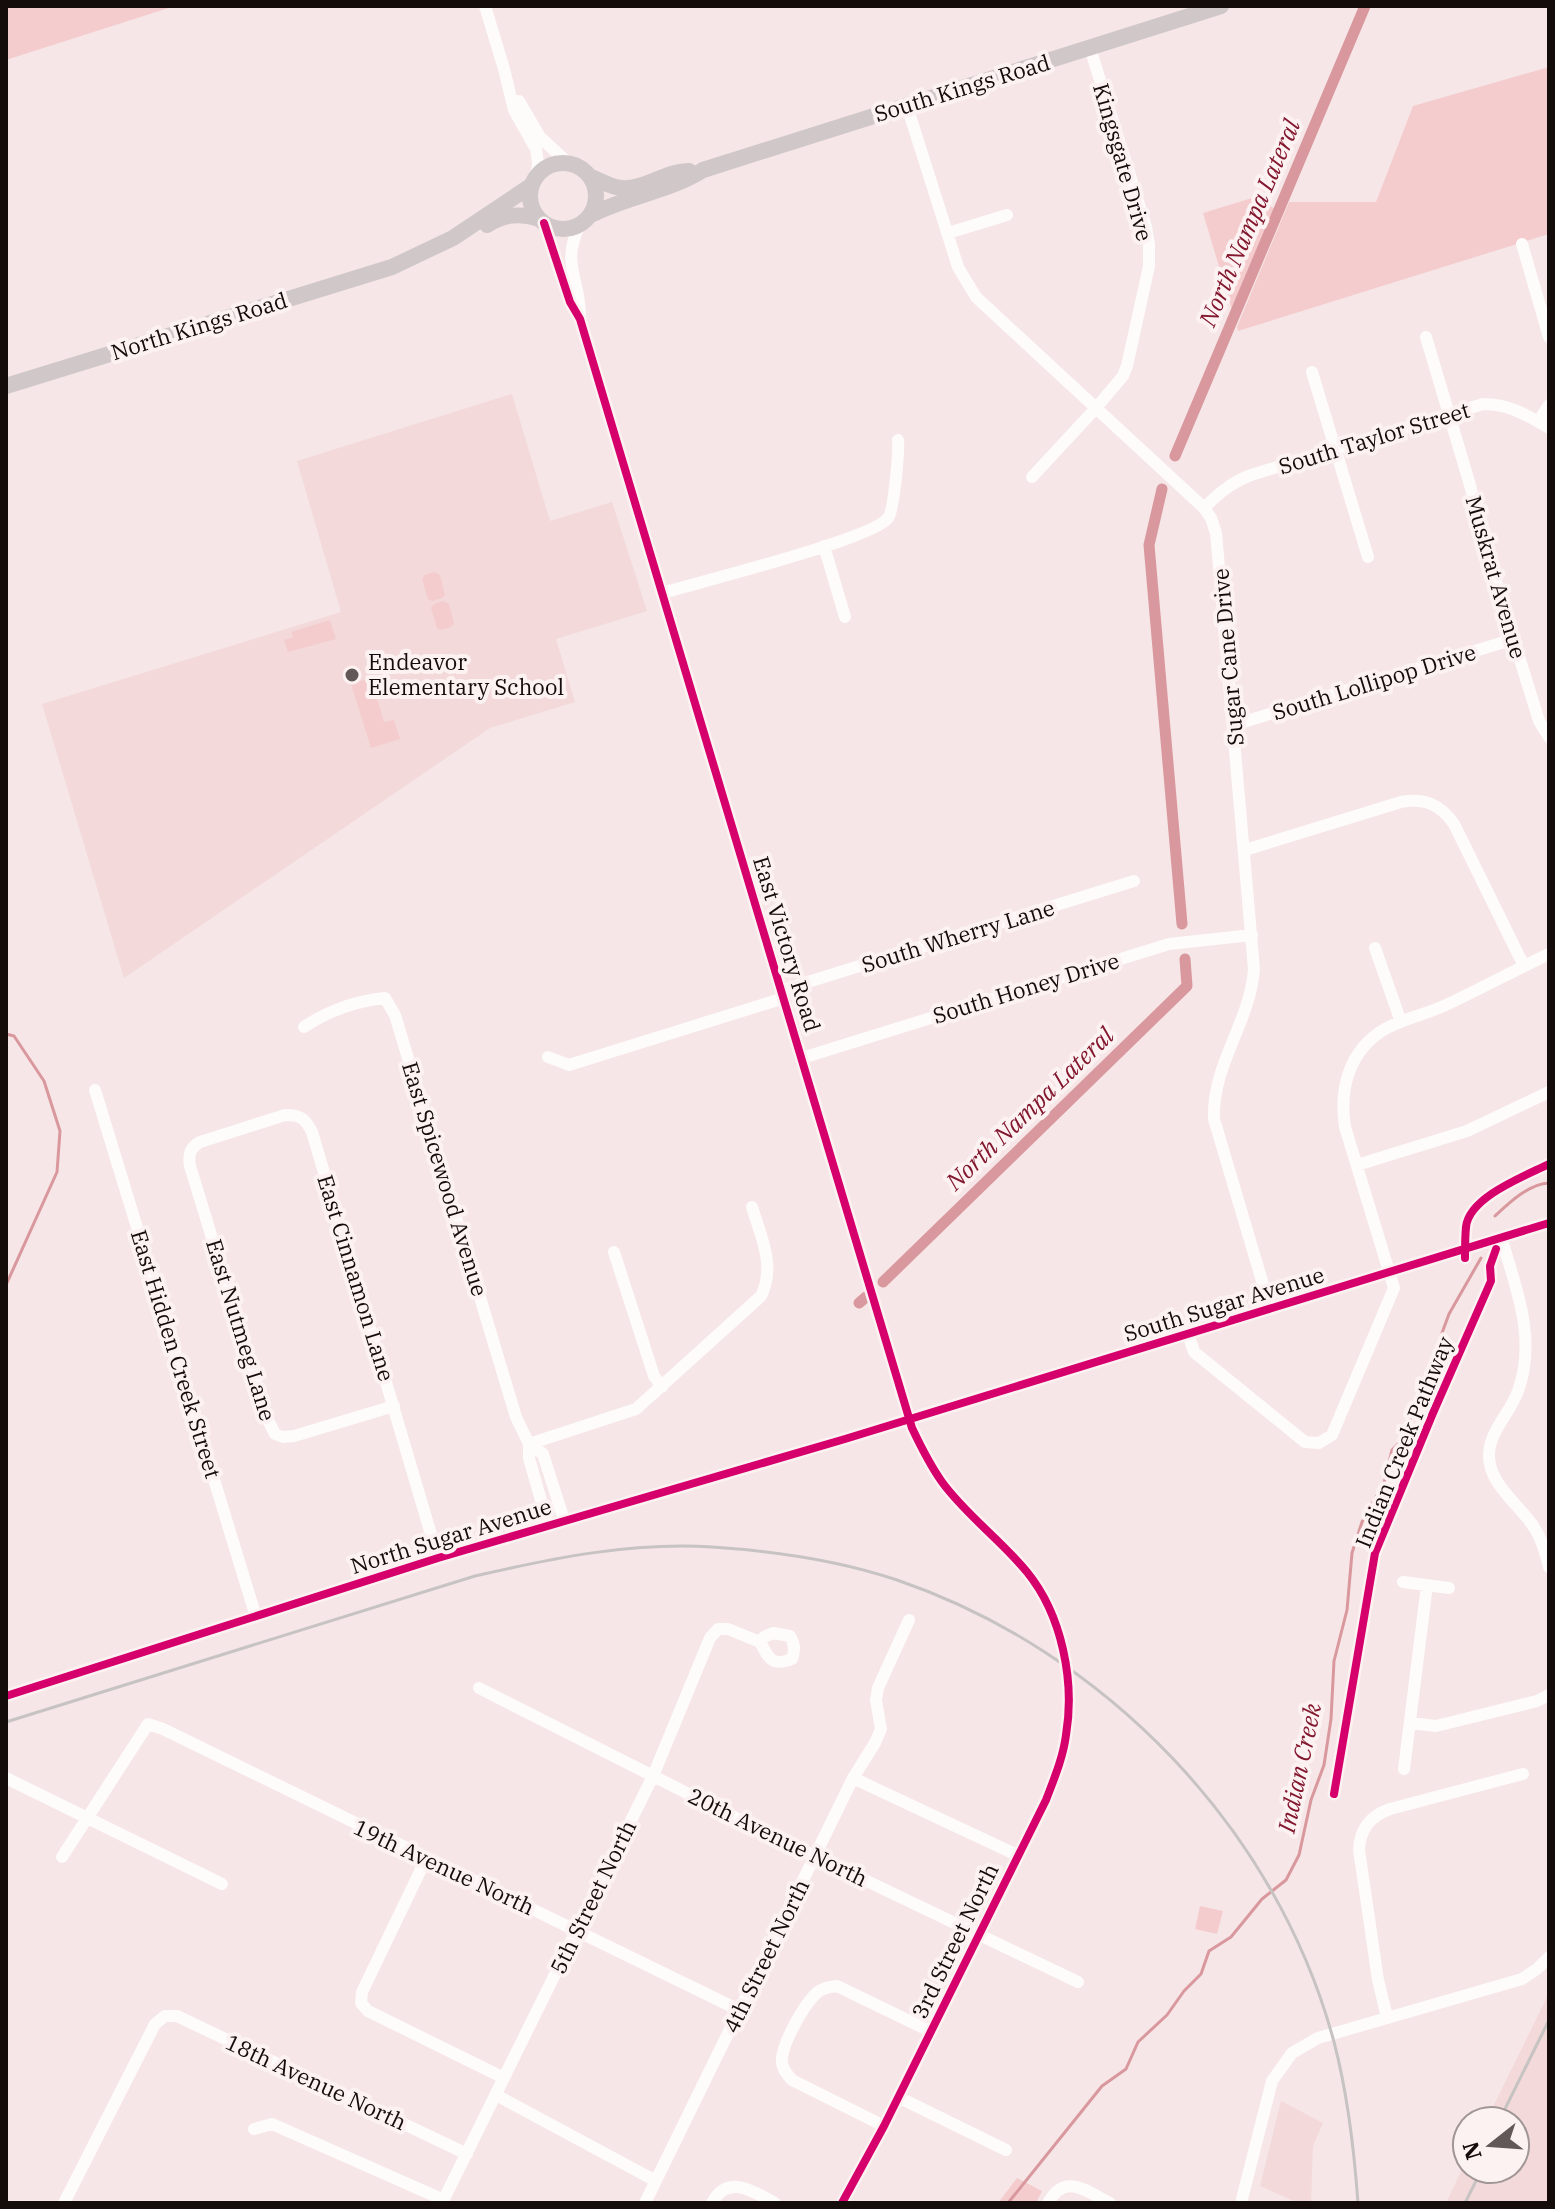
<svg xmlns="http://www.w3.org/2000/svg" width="1555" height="2209" font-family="'IBM Plex Serif',serif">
<rect width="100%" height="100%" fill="#f6e6e7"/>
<!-- built -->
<path fill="#f3d9da" d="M512 394 550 521 612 502 647 611 556 639 575 702 490 728 124 978 42 704 341 612 297 461Z
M1549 1993V2203H1446L1467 2159V2169H1515V2121H1486Z
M1281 2101 1323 2123 1313 2146 1311 2203H1298L1260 2186Z"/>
<!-- green -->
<path fill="#f5ccce" d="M6 6H175L6 60Z
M1549 67V234L1238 331 1237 327 1289 202H1376L1413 106Z
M1252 198 1274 208 1232 310 1203 213Z
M434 572 440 575 445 595 442 598 432 601 428 599 422 579 425 575Z
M443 601 449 604 454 623 451 627 441 630 437 628 431 608 434 604Z
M330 620 336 639 288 652 284 640 293 637 291 632Z
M371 678 384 722 394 720 400 739 371 748 351 684Z
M1200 1906 1223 1911 1217 1934 1195 1929Z
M1017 2178 1042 2191 1036 2203H998Z"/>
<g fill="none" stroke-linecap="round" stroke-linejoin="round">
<!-- stream -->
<path stroke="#d9989d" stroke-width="3" d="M6 1034 14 1036 44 1081 60 1131 57 1172 6 1285
M1495 1216C1510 1202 1529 1184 1549 1183
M1008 2203 1102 2086 1126 2069 1138 2042 1167 2015 1184 1991 1201 1974 1209 1951 1231 1937 1262 1899 1286 1880 1299 1855 1311 1800 1324 1765 1331 1719 1334 1661 1347 1610 1352 1553 1362 1522 1384 1483 1392 1450 1403 1439 1449 1314 1481 1258"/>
<!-- canal -->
<path stroke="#d9989d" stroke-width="11" d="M1175 456 1365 6
M1162 489 1149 545 1182 924
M883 1282 1187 986 1185 959
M859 1303 866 1297"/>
<!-- minor -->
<path stroke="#fefbfb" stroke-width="12" d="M485 6 504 69 514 110 536 149 538 163 536 177
M519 101 540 137 567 162
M907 106 958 267 976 297 1204 508 1211 518 1216 533 1254 969C1250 1023 1212 1064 1214 1119L1270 1308
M544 223 570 302 580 319 912 1428C921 1447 930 1465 942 1482 966 1515 1001 1540 1027 1572 1062 1615 1075 1681 1066 1735 1063 1758 1054 1779 1046 1800L884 2126 842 2203
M579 226C561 266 580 278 580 316
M948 233 1007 215
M1522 244 1549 337
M1426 337 1470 485 1482 537 1539 721 1549 737
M1312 372 1368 557
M1538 422 1549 405
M1032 477 1096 408 1123 376 1127 366 1149 266V244L1146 227 1090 48
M1204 508C1219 493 1232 482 1251 475L1483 404C1509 404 1527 415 1549 428
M824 546 845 617
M663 593C699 582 873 539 888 518 894 511 899 452 898 440
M1234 725 1514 639
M1245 850 1401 802C1425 798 1440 804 1454 824L1524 966
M1375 948 1401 1022
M782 990 1134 881
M304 1027C328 1011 356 1001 385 998L395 1015 516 1417 529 1444 543 1454 564 1520
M548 1057 569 1065 784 998
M802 1058 1169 944 1252 935
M95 1090 256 1617
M1357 1165 1467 1131 1549 1092
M1501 1237C1516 1288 1537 1339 1518 1391 1510 1414 1488 1432 1489 1457 1490 1484 1516 1502 1531 1523 1541 1536 1545 1551 1549 1567
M614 1252 654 1376 662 1387
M1188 1334 1194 1352 1305 1442 1319 1443 1332 1435 1394 1288 1345 1127C1339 1089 1349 1050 1385 1029 1404 1018 1428 1014 1448 1004 1482 988 1515 970 1549 954
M394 1406 294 1436 283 1437 275 1434 267 1418 190 1166C188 1154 190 1148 200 1142L285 1115C300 1115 305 1118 312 1132L438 1558
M529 1444 636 1409 761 1296C776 1266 761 1237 752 1207
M529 1444V1458L548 1525
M1403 1582 1449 1588
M773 1633 790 1636C795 1645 795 1650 792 1659 771 1667 769 1658 760 1642L764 1637Z
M479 1688 752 1826 1078 1982
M6 1696 438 1558 845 1439 1549 1223
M1410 1723 1436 1726 1537 1701 1549 1695
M1404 1769 1427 1585
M6 1778 222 1884
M853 1778 1017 1855
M62 1857 148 1724 163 1729 739 2010
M426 1859 362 1992 361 2003 368 2011 504 2078
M1387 2017 1378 1980 1359 1850C1360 1829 1370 1816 1390 1809L1523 1774
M496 2095 656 2181
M898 2097 1006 2150
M884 2126 792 2080C787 2074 783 2070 782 2063 780 2046 805 2002 819 1991 825 1987 830 1987 837 1986L930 2031
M254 2129 272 2124 444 2200
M64 2203 155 2024 165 2016H177L467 2154
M442 2203 653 1776 710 1638 718 1629H728L760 1642
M645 2203 853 1778 875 1743 881 1729 876 1700 878 1688 909 1620
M712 2203C728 2173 754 2192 775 2203
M1048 2203C1065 2172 1086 2191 1110 2203
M1241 2203 1272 2081 1292 2053 1318 2038 1522 1979 1537 1969 1549 1957"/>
<!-- major -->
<path stroke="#d0c7c8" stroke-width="16" d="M530 196a33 33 0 1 1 66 0a33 33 0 1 1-66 0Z
M591 177C601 181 611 187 621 188 645 190 665 171 689 171
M591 215C627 196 668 192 703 170L1221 6
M487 225C504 214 520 213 539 219
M6 386 392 267 453 238 532 185"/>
<!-- rail -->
<path stroke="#c7c3c3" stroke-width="3" d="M6 1722 475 1576C553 1558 631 1542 712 1547 774 1551 838 1560 897 1580 1105 1651 1277 1829 1334 2042 1348 2095 1354 2148 1358 2203
M1499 2121 1549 2020
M1465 2203 1482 2169"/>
<defs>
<path id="cycleway" d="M544 223 570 302 580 319 912 1428C921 1447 930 1465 942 1482 966 1515 1001 1540 1027 1572 1062 1615 1075 1681 1066 1735 1063 1758 1054 1779 1046 1800L884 2126 842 2203
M1465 1258C1465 1250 1465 1237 1466 1227 1469 1197 1525 1176 1549 1164
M6 1696 438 1558 845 1439 1549 1223
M1334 1794 1375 1553 1433 1413 1491 1281 1490 1266 1496 1249"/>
</defs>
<!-- cycleway casing -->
<use href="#cycleway" stroke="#fdf2f2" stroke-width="13"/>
<!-- cycleway -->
<use href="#cycleway" stroke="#d6006c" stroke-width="8"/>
</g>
<!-- markers -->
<circle fill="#635858" stroke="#fdf2f2" stroke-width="3" cx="352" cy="675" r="8"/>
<g text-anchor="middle" stroke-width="8" stroke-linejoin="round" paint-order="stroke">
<!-- street labels -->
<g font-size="22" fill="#140b0b" stroke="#fdf2f2">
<text transform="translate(962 88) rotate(-17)" y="8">South Kings Road</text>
<text transform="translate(1123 162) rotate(74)" y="8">Kingsgate Drive</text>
<text transform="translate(199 326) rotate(-17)" y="8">North Kings Road</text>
<text transform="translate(1374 438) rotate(-17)" y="8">South Taylor Street</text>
<text transform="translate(1496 577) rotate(74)" y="8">Muskrat Avenue</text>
<text transform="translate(1228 657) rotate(-95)" y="8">Sugar Cane Drive</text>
<text transform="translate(1374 682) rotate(-17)" y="8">South Lollipop Drive</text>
<text transform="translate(958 936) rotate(-17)" y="8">South Wherry Lane</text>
<text transform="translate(787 944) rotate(73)" y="8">East Victory Road</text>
<text transform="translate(1026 988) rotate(-17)" y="8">South Honey Drive</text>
<text transform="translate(445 1179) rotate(73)" y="8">East Spicewood Avenue</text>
<text transform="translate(356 1278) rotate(73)" y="8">East Cinnamon Lane</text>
<text transform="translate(1224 1304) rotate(-17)" y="8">South Sugar Avenue</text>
<text transform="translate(241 1330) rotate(73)" y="8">East Nutmeg Lane</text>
<text transform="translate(176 1354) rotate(73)" y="8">East Hidden Creek Street</text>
<text transform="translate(1404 1442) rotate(-68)" y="8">Indian Creek Pathway</text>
<text transform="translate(451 1536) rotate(-17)" y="8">North Sugar Avenue</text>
<text transform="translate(778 1837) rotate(26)" y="8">20th Avenue North</text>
<text transform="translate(444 1867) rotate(25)" y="8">19th Avenue North</text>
<text transform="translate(593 1897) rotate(-64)" y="8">5th Street North</text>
<text transform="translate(955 1941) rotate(-64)" y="8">3rd Street North</text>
<text transform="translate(766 1956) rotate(-64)" y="8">4th Street North</text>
<text transform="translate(316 2082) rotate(25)" y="8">18th Avenue North</text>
</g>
<!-- poi labels -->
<g font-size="22" fill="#140b0b" stroke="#fdf2f2" text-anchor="start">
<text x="368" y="670">Endeavor<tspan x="368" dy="25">Elementary School</tspan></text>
</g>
<!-- water labels -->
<g font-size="24" font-style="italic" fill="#82172e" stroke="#fdf2f2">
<text transform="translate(1250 223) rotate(-67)" y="8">North Nampa Lateral</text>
<text transform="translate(1030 1109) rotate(-44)" y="8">North Nampa Lateral</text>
<text transform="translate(1300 1768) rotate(-78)" y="8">Indian Creek</text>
</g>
</g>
<!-- border -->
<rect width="1555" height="2209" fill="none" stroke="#140b0b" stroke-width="16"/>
<!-- north arrow -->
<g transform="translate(1491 2145) rotate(253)"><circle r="38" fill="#fdf2f2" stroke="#a09696" stroke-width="2"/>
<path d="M0-6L14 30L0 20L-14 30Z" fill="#635858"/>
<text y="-12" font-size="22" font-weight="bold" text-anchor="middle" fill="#140b0b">N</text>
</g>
</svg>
